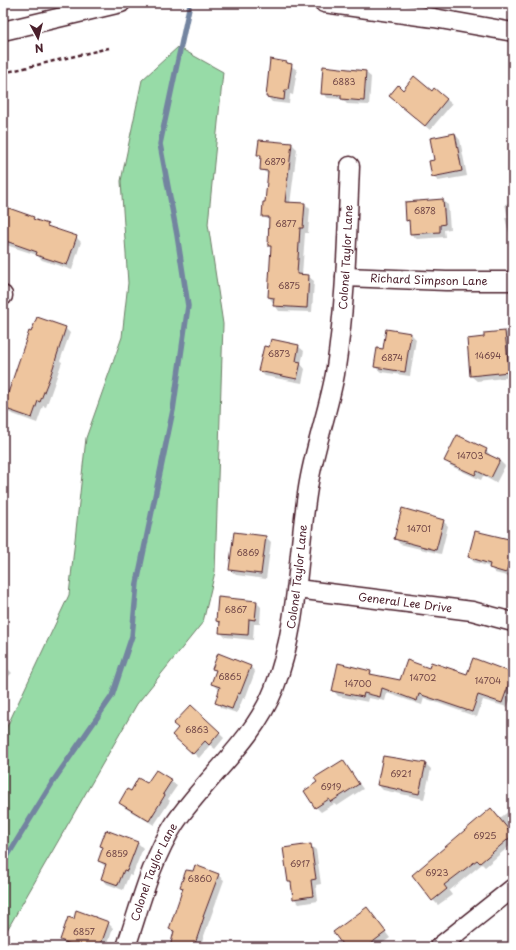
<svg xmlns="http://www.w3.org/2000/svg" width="516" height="950" font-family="'Playpen Sans',sans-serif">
<rect width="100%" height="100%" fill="#fff"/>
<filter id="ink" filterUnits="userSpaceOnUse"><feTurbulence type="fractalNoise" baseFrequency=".025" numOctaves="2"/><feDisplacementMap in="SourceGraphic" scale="8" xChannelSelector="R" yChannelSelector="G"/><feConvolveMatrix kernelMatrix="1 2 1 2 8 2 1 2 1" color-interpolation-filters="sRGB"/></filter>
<g filter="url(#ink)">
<!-- green -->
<path fill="#97dba7" stroke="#707d69" d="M178 47 223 72 208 224 223 324 215 572 203 622 137 704 3 937V735L69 595 86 438 122 337 128 283 121 181 142 80Z"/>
<!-- shadow -->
<path fill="#0003" d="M287 63 297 70 293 95 290 94 289 104 272 102 267 96Z
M324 67 365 72 371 77 369 105 347 104 342 99 328 98 322 93Z
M403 91 432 92 446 99 452 104 430 130 390 96Z
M455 134 460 140 467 176 438 181 433 176 435 161Z
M292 144 297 149 290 204H305L310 209 308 233H305L302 275 308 276 314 281 312 312 279 311 269 297 272 248 269 246 270 221 263 216 269 175 261 169 262 158 258 154Z
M443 200 448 205 450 229 444 230 445 237 417 239 411 234V224L407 220Z
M513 202V247L505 218H508L505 204Z
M3 206 33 218 51 228 76 237 81 242 72 270 42 260 37 255 3 244Z
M65 328 70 333 60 361 62 362 46 407 43 406 37 423 10 413 4 408 32 333Z
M513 332V377L477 381 471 376 485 334Z
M411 334 416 339 410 376 381 372 375 367 384 350Z
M298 346 304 351 301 364 305 369 302 383 265 376 260 371 270 348Z
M486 450 491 456 499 460 505 466 496 483 483 476 481 480 451 466 446 461Z
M443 521 448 526 441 554 400 544 395 538Z
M266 537 271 542 266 579 236 575 230 570Z
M513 542V575L511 577 495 573 490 567 474 562 469 557Z
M256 602 261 607 260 624H254L253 640 225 637 220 632V625L217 621Z
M473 659 513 674V702L510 701 507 707 483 700 477 717 424 698 422 705 387 693 385 701 369 698 368 702 338 696 333 690 370 672 374 676 400 682 430 669 468 676Z
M3 664 12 673 3 681Z
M250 666 255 672 245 699 243 698 237 713 221 708 216 702 220 690 212 684 216 671 213 668Z
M191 706 224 738 215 749 210 745 199 758 179 740V729Z
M343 761 363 789 337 806 334 804 321 812 316 807 318 782Z
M426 764 431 769 424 799 383 790 378 785Z
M171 781 177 786 168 799 170 801 154 825 125 808 120 802 131 792 147 785Z
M513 808V843L485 867 482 864 449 891 452 895 438 905 433 900 491 809 500 818Z
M106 831 138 843 143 848 132 876 129 875 123 890 107 884 102 878 106 867 99 861 104 848 101 845Z
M310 845 316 850 321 884 316 885 318 901 299 904 294 898 292 885 289 881Z
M218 875 224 880 200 947H170L174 933 170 929 184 889 181 886Z
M367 908 390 938 377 947H345Z
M74 920 108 923 113 928 107 947H71L66 945 61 940Z
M513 939V947H512L509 940Z"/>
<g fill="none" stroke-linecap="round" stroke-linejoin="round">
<!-- stream -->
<path stroke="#7384a0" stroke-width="5.5" d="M3 863 54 780 112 696 132 636 137 583 173 410 188 306 177 235 160 144 189 8"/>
</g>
<!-- building -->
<path fill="#eec59e" stroke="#4a1f2b" d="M270 59 287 62V63L292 64 288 90H285L284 100 266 97Z
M323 66 366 71 364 101 341 99V95L321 94Z
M414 76 432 91 434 88 447 99 425 126 389 96 398 85 403 90Z
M455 133 462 171 432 177 429 161 434 160 430 138Z
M259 140 292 143 285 202 305 203 303 228H300L297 274 309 275 307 308 273 306 274 298 268 297 271 246H268L269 217H262L263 202H265L268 171 260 170 261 155H257Z
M443 199 445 224 440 225V232L410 234 409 220 406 221 405 202Z
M3 206 34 217 33 219 48 224 47 226 77 236 67 265 36 255 37 252 3 240Z
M37 317 66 327 51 374 40 402 38 401 32 418 3 408 29 331 31 332Z
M386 329 411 333 405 372 374 367 377 348 383 349Z
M505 331 509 372 470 376 467 339 484 337V333Z
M271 339 299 345 296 361 301 362 297 379 258 371 264 346 269 347Z
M457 435 487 449 485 453 500 460 491 478 477 471 475 475 444 461Z
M402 508 444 520 436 550 394 539Z
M475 531 513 540V548L506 573 489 568 490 564 468 557Z
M234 532 266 536 261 574 229 570Z
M218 597 257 601 255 620 249 619 248 635 219 633 220 622 216 621Z
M218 653 251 666 240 694 238 693 232 709 215 703 220 687 211 684 216 670 212 669Z
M473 658 513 673 502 703 478 695 472 712 419 694 417 701 382 688 380 697 364 693 363 697 332 691 338 663 371 671 370 674 400 680 407 660 429 668 431 662 467 674Z
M191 705 220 732 209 745 205 741 193 754 172 735 178 728 173 724Z
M383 756 426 763 419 794 377 785Z
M343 760 359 784 331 802 329 799 315 808 304 791 317 782 314 778Z
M156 770 172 780 163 794 165 795 149 821 119 803 127 789 131 791 138 778 147 783Z
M491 808 513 835 480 863 477 860 444 885 447 889 432 901 412 875Z
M106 830 138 842 127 871 124 870 118 885 101 879 106 864 98 861 103 847 100 846Z
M311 844 316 879 311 880 313 896 293 899 291 882H288L283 848Z
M195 865 219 874 203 917H204L194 947H170L174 931 169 929 183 888 180 887 186 870 193 871Z
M367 907 386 932 366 947H344L333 932Z
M76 910 109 922 100 947H78L60 940 68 917 74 919Z"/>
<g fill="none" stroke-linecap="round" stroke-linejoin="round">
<defs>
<g id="minor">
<path d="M324 3 434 18 513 32"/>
<path d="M3 31 121 3"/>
<path id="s1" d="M345 277 446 281H513"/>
<path d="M3 295V296"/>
<path id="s2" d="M297 589 472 611 513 622"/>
<path id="s3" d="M126 947C140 906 151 860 175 823 206 777 253 742 274 689 299 625 297 555 308 488 314 449 328 412 335 374 346 305 347 235 350 166"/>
<path d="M439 947 513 888"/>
</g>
</defs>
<!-- minor casing -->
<use href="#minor" stroke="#4a1f2b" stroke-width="21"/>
<!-- path -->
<path stroke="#4a1f2b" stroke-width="2.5" stroke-dasharray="4 3" stroke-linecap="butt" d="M3 73 109 48"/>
<!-- minor -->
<use href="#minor" stroke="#fff" stroke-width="18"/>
</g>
</g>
<g text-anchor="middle" stroke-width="3.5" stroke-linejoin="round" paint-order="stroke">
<!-- number labels -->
<g font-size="9" fill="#734848">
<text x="344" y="85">6883</text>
<text x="275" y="165">6879</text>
<text x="425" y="214">6878</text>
<text x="286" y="227">6877</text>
<text x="289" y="289">6875</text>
<text x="279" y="357">6873</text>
<text x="488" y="359">14694</text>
<text x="392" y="361">6874</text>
<text x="470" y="459">14703</text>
<text x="419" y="532">14701</text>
<text x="248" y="556">6869</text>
<text x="236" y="613">6867</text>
<text x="230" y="680">6865</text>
<text x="423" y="681">14702</text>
<text x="488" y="684">14704</text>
<text x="358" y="687">14700</text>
<text x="197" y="733">6863</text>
<text x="401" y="777">6921</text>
<text x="331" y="790">6919</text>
<text x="485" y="839">6925</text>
<text x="117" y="857">6859</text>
<text x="300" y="867">6917</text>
<text x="437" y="876">6923</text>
<text x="200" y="882">6860</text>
<text x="84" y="935">6857</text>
</g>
<!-- street labels -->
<g font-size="11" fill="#4a1f2b" stroke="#fff">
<text dy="4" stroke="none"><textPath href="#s3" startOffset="740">Colonel Taylor Lane</textPath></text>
<text dy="4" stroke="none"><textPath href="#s1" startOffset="84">Richard Simpson Lane</textPath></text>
<text dy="4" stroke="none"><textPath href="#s3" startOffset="416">Colonel Taylor Lane</textPath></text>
<text dy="4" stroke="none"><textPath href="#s2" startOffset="109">General Lee Drive</textPath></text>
<text dy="4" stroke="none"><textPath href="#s3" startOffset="80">Colonel Taylor Lane</textPath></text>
</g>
</g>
<!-- margin -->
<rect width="516" height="950" fill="none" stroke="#fff" stroke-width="16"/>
<rect x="8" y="8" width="500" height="934" fill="none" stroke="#4a1f2b" stroke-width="1.5" filter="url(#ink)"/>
<!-- north arrow -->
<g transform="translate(38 38) rotate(173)" stroke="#ffffff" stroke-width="3" paint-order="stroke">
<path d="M0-3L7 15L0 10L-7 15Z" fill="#4a1f2b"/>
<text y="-6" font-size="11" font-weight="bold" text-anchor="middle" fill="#4a1f2b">N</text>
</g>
</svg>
